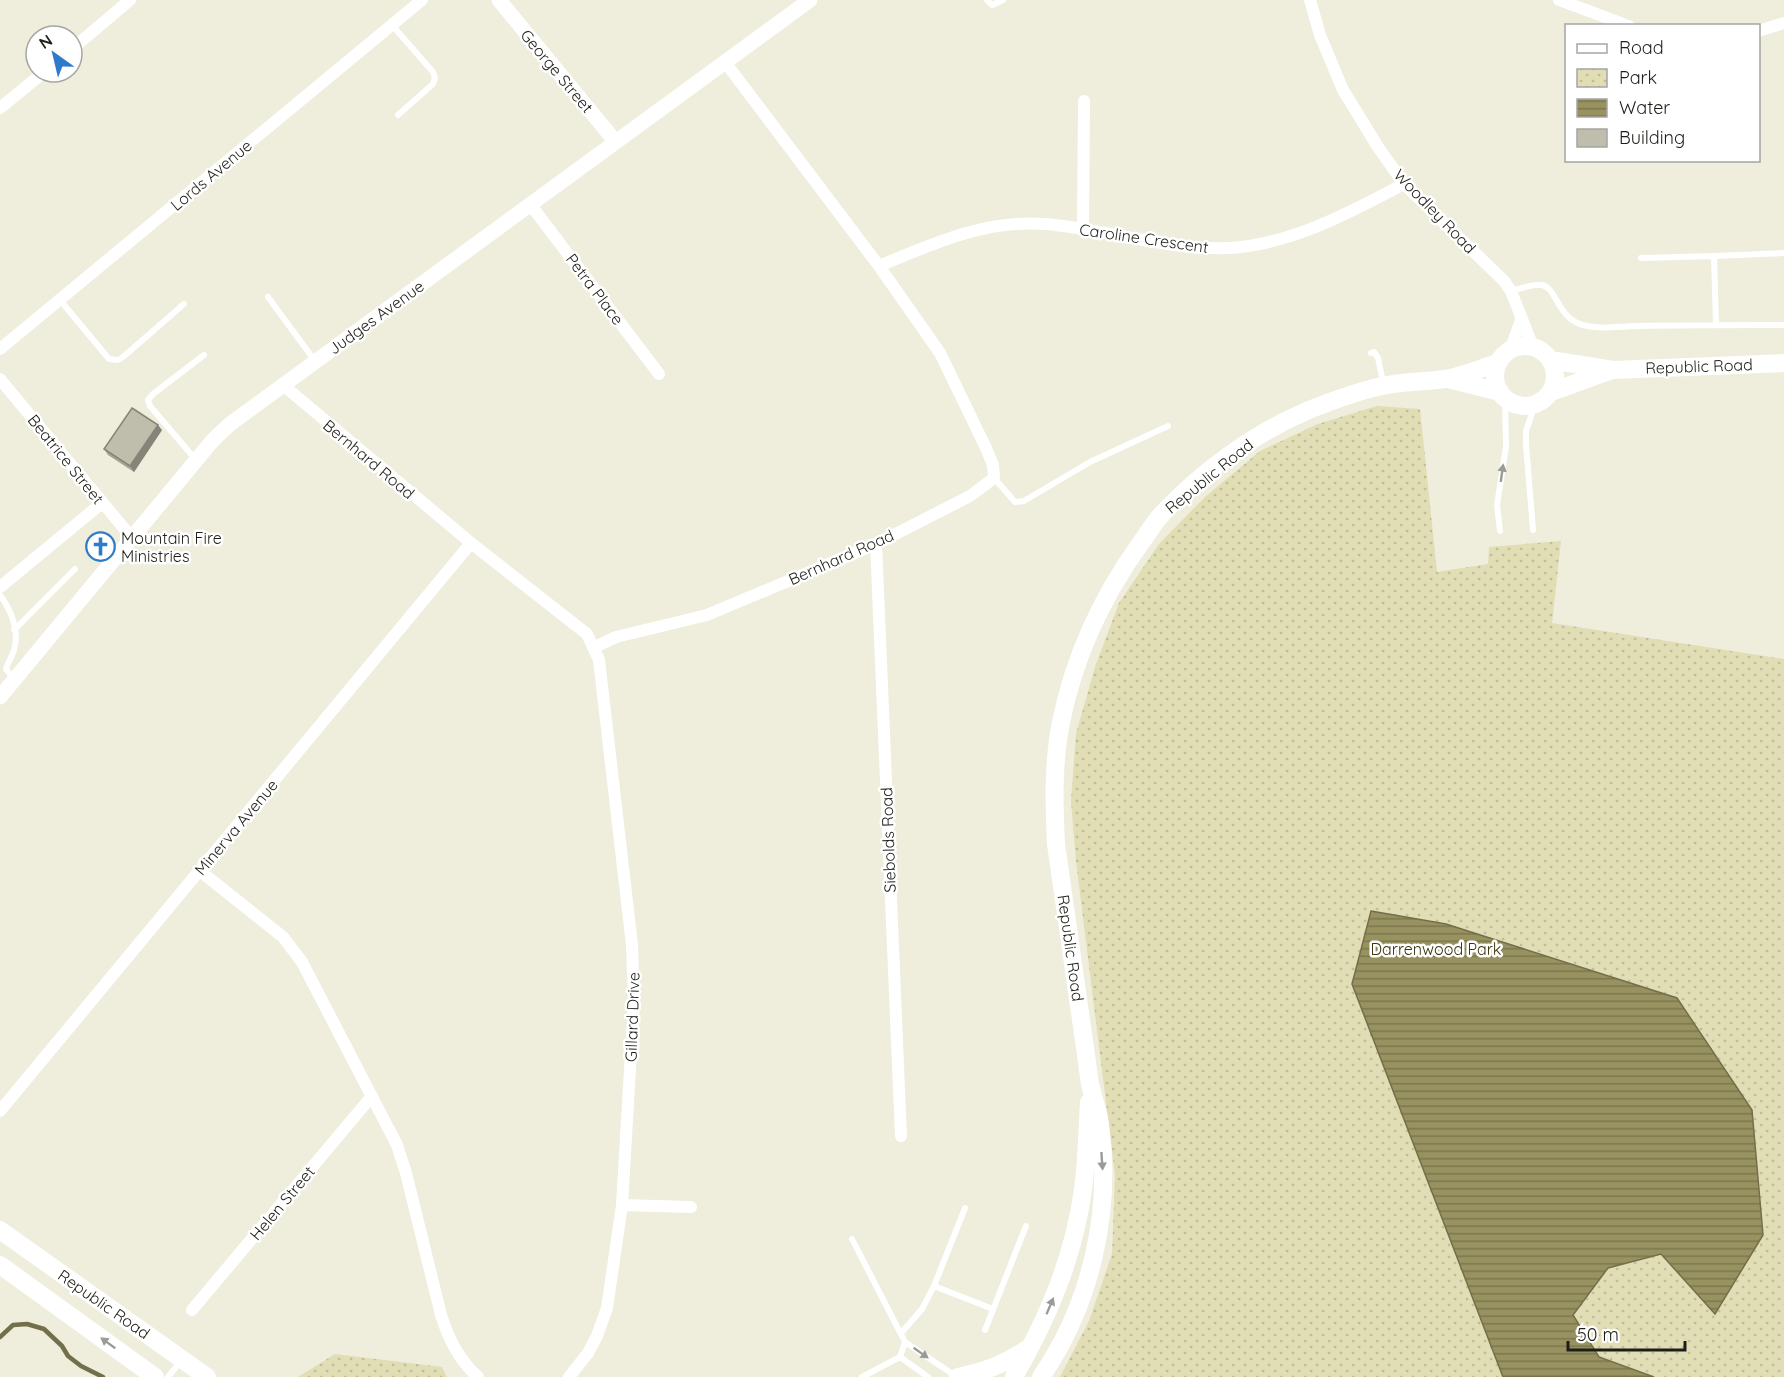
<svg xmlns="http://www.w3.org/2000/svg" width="1784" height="1377" font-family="Quicksand,sans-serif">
<defs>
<pattern id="park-dots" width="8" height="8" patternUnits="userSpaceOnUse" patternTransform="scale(1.5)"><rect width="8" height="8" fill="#e1ddb4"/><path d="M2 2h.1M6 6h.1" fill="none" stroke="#c1bd9a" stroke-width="1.8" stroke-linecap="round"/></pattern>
<pattern id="water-rules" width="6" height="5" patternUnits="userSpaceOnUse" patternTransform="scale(1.5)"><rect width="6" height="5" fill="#989260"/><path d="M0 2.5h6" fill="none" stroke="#7b774e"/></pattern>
</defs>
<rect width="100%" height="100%" fill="#efeddc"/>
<!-- park -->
<path fill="url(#park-dots)" d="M1377 406 1420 409 1437 572 1488 564 1489 547 1561 541 1552 623 1784 659V1377H1060L1089 1321 1112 1254 1115 1175 1076 861 1071 801 1076 734 1095 667 1119 603 1159 544 1205 497 1260 451 1318 424Z
M335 1354 442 1367 447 1377H298Z"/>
<!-- water -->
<path fill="url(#water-rules)" stroke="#736f4a" stroke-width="1.5" d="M1371 911 1446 924 1677 998 1752 1110 1763 1235 1715 1314 1661 1254 1608 1268 1573 1315 1599 1357 1654 1377H1503L1352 984Z"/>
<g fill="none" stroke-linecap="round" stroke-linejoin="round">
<!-- stream -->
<path stroke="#736f4a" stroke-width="4.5" d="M0 1337 13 1325 27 1324 44 1329 62 1346 68 1356 81 1366 103 1377"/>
<!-- service -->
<path stroke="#fff" stroke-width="6" d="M987 0 992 5 1003 0
M392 25 433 72 435 78 433 84 398 115
M1641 258 1714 256
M1511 291C1521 289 1533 283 1542 285 1557 288 1557 318 1583 325 1601 330 1620 326 1638 326 1686 325 1735 325 1784 325
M268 297 315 361
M60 300 109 359 118 360 123 357 184 304
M1716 325 1714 256 1784 253
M1371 353 1374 352 1378 358 1383 382
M196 460 150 406 148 400 153 394 204 355
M994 478 1015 502 1024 501 1090 462 1168 426
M1533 530 1526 444V431L1535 405
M1500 531 1497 505 1506 447 1505 398
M0 595C11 610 20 631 14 650 12 657 8 662 6 669L14 679
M14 630 75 569
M852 1239 905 1342 900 1357 862 1377
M934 1286 993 1309
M985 1330 1026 1226
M902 1332 922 1309 934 1286 965 1208
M905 1342 957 1377
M900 1357 928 1377
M168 1377 181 1361"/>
<!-- minor -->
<path stroke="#fff" stroke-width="12" d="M1310 0 1320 35 1343 90 1378 147 1404 184 1504 281 1511 291 1533 347
M1559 0 1629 26
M1758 31 1784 23
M72 49 130 0
M0 108 44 72
M530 204 659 374
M1083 229 1084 101
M879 266C932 244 987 219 1045 224 1107 229 1168 251 1230 248 1292 244 1351 212 1404 184
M0 349 422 0
M1510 351 1521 320
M0 379 132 538
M283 385 471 543 587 634 599 660 632 945 634 1002 622 1205 607 1308 597 1336 588 1353 569 1377
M876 544 901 1136
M0 587 102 503
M595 647 616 637 707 615 876 544 970 496 994 478 993 465 986 448 940 353 879 266 725 62
M200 871 283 937 302 962 397 1145 406 1173 441 1315C449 1340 459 1360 478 1377
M0 1111 471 543
M622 1205 691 1207
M192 1310 372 1096"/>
<!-- tertiary -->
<path stroke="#fff" stroke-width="15" d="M499 0 615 141
M0 697 213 440 230 424 810 0"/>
<!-- secondary -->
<path stroke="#fff" stroke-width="18" d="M1495 376a30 30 0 1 1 60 0a30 30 0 1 1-60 0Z
M1550 360 1613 370 1784 363
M1448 379 1500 392
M1551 392 1612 370
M0 1230 207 1377
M0 1265 155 1377
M958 1377C985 1372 1008 1363 1030 1347
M1014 1377C1048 1318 1074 1257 1083 1189 1087 1161 1087 1131 1089 1102
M1041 1377C1091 1304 1112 1212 1100 1124 1098 1111 1093 1097 1090 1084 1088 1072 1087 1060 1085 1048 1075 980 1066 912 1056 844 1054 803 1053 762 1061 722 1074 658 1102 597 1140 544 1147 535 1153 524 1161 515 1201 472 1254 433 1309 410 1334 400 1360 390 1387 385 1406 381 1426 382 1445 379 1463 376 1481 368 1498 363"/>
</g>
<!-- wall -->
<path fill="#a4a394" d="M162 430 134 472 108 455 104 449Z"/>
<!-- shaded-wall -->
<path fill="#868478" d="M158 425 162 430 134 472 130 466Z"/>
<!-- building -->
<path fill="#bfbdac" stroke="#868478" stroke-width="1.5" d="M132 408 158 425 130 466 104 449Z"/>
<!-- one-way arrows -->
<defs><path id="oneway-solid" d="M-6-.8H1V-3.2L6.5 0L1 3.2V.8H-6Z" transform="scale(1.5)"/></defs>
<g fill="#9a9a97">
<use href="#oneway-solid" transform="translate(1502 473) rotate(-82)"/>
<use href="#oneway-solid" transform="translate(1102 1161) rotate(86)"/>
<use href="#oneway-solid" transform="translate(1050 1306) rotate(-67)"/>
<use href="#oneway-solid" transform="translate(108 1343) rotate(-144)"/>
<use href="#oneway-solid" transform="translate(921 1353) rotate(35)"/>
</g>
<!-- icons -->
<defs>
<symbol id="church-ring" viewBox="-11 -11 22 22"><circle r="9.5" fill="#fff" stroke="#2e7bcb" stroke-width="1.5"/><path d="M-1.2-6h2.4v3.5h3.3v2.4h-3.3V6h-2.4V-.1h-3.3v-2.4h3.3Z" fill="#2e7bcb"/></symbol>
</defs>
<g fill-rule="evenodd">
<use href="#church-ring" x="84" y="530" width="33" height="33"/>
</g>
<g text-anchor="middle" stroke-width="5" stroke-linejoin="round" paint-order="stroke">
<!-- street labels -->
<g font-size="16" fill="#1e1e18" stroke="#fff">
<text transform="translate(557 71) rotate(50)" y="6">George Street</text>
<text transform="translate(211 175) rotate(-40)" y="6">Lords Avenue</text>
<text transform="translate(1435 211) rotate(46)" y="6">Woodley Road</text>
<text transform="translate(1144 238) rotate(8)" y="6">Caroline Crescent</text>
<text transform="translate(595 289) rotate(53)" y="6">Petra Place</text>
<text transform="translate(376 317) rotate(-36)" y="6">Judges Avenue</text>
<text transform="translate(1699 366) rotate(-2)" y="6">Republic Road</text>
<text transform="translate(66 459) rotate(51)" y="6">Beatrice Street</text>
<text transform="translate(369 459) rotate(40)" y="6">Bernhard Road</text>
<text transform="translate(1209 476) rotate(-39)" y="6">Republic Road</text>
<text transform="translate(841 557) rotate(-24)" y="6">Bernhard Road</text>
<text transform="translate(236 827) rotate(-50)" y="6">Minerva Avenue</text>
<text transform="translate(888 840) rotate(-92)" y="6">Siebolds Road</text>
<text transform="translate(1071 948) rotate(82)" y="6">Republic Road</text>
<text transform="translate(632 1017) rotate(-88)" y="6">Gillard Drive</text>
<text transform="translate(282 1203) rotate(-50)" y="6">Helen Street</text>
<text transform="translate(104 1304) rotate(35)" y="6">Republic Road</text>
</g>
<!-- poi labels -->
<g font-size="16" fill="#1e1e18" stroke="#fff" text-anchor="start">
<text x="121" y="544">Mountain Fire<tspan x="121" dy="18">Ministries</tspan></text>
</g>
<!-- park labels -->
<g font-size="16" fill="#3a350a" stroke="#fff">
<text x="1436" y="955">Darrenwood Park</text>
</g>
</g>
<!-- legend -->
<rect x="1565" y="24" width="195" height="138" fill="#ffffff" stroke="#a5a5a3" stroke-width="1.5"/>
<rect x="1577" y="44" width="30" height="9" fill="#ffffff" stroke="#a5a5a3" stroke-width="1.5"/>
<text x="1619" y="54" font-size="18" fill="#1e1e18">Road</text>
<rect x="1577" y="69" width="30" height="18" fill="url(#park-dots)" stroke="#a5a5a3" stroke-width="1.5"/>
<text x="1619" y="84" font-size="18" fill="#1e1e18">Park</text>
<rect x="1577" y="99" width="30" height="18" fill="url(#water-rules)" stroke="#a5a5a3" stroke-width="1.5"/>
<text x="1619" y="114" font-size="18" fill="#1e1e18">Water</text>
<rect x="1577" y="129" width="30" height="18" fill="#bfbdac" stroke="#a5a5a3" stroke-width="1.5"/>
<text x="1619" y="144" font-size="18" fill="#1e1e18">Building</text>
<!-- north arrow -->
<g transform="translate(54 54) rotate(326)"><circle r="28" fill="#ffffff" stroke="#a5a5a3" stroke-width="1.5"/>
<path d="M0-4.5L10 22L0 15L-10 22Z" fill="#2e7bcb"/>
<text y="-9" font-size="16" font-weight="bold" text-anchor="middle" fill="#1e1e18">N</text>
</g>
<!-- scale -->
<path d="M1568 1341v9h117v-9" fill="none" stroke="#1e1e18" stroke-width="3"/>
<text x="1577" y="1341" font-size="18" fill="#1e1e18" stroke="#ffffff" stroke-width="4.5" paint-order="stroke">50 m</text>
</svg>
